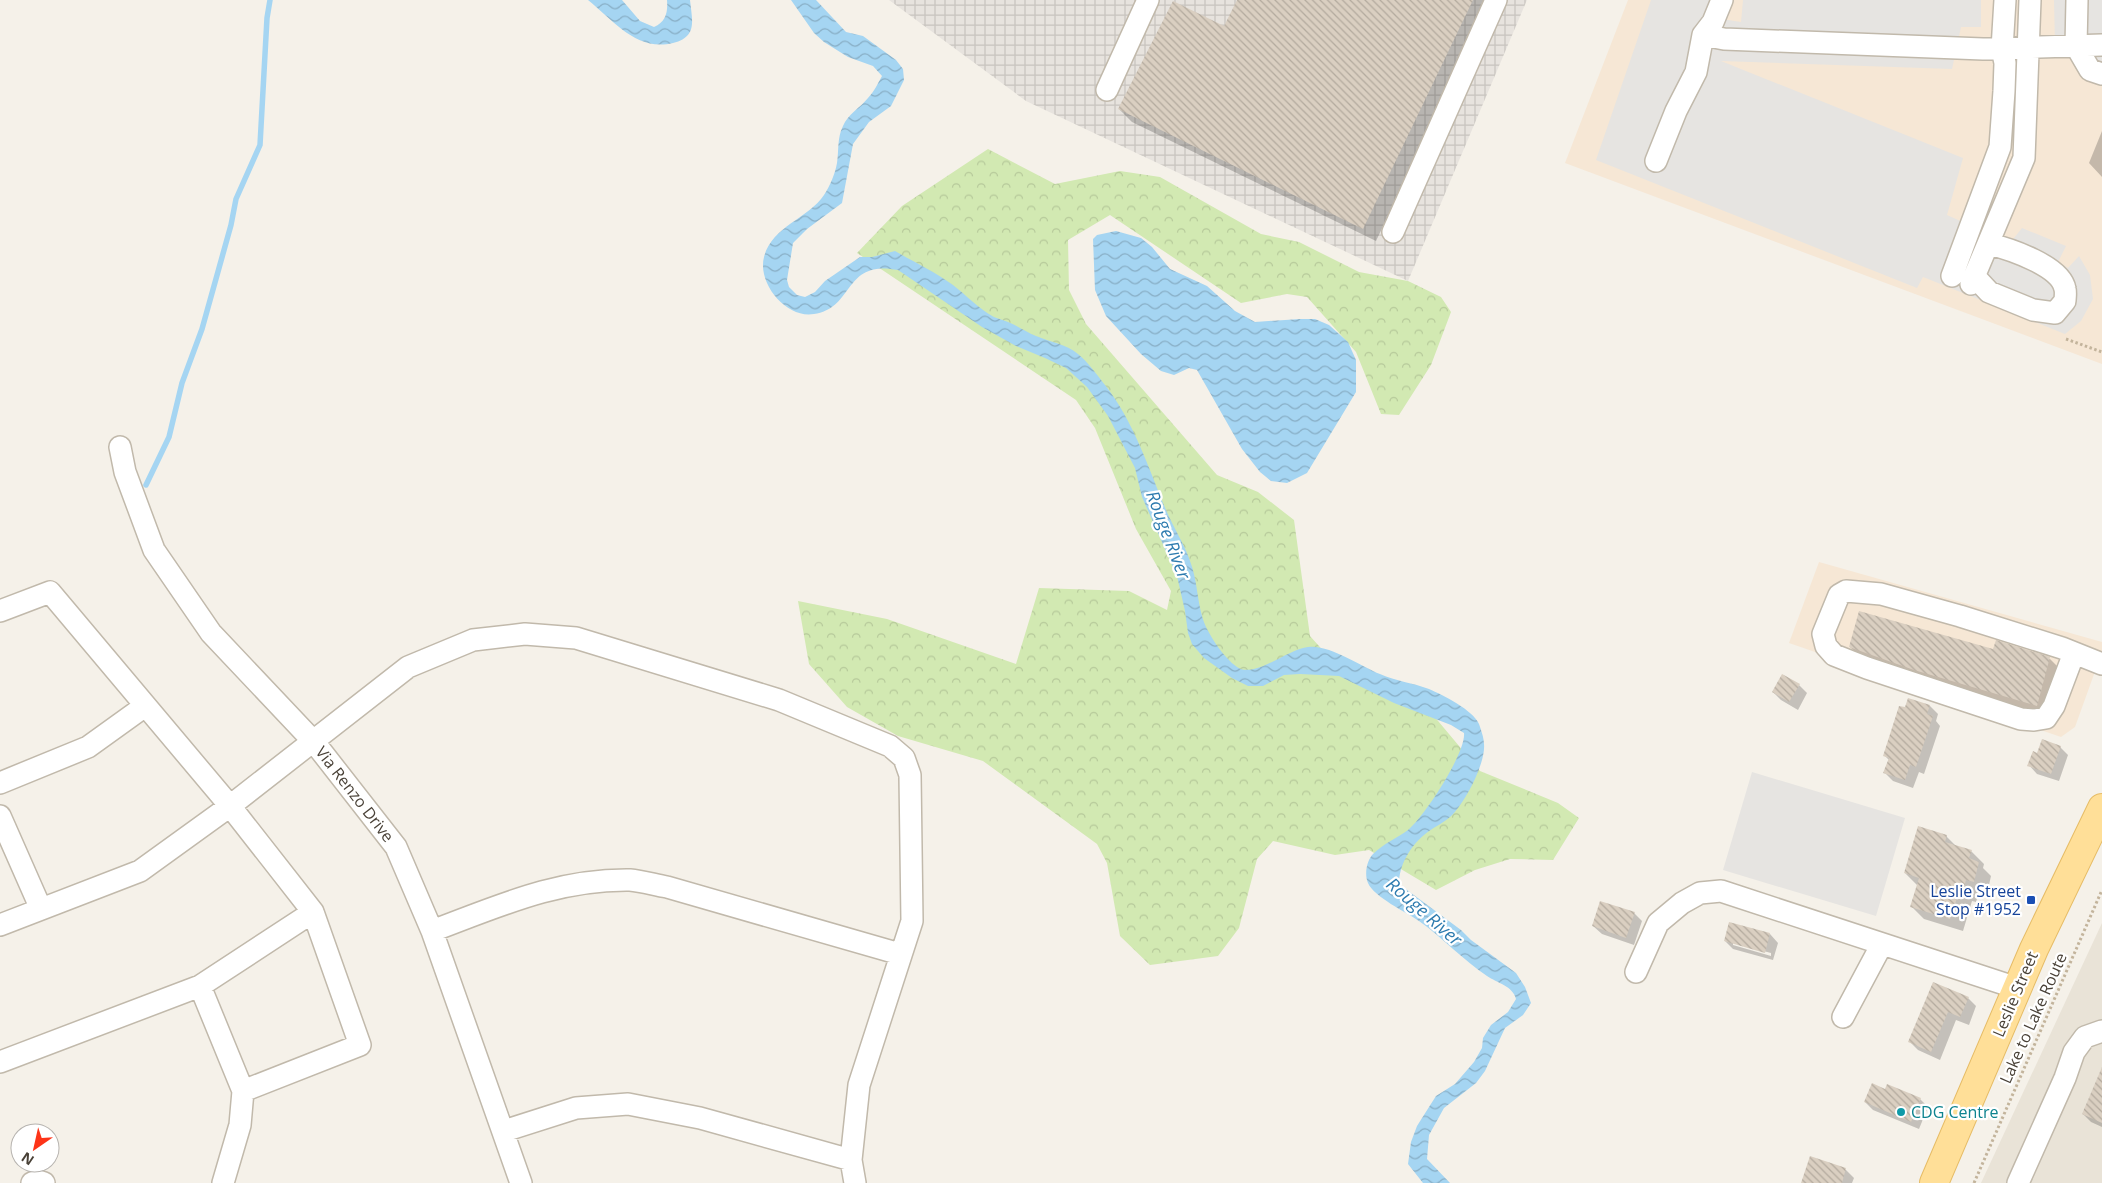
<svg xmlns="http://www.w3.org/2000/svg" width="2102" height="1183" font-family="'Open Sans',sans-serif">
<defs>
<pattern id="industrial-grid" width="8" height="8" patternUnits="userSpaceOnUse" patternTransform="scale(1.25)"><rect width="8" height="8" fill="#e7e3de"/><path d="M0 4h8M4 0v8" fill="none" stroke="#c8c4bf"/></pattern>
<pattern id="forest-crowns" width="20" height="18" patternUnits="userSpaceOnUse" patternTransform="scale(1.25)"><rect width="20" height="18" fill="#d2e9b2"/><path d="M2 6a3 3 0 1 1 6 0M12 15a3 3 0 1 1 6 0" fill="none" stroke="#b6c99a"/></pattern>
<pattern id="water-waves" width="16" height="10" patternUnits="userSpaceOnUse" patternTransform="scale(1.25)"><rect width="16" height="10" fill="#a5d5f2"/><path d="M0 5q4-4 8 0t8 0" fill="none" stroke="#88aec5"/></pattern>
<pattern id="building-back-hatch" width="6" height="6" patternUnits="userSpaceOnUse" patternTransform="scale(1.25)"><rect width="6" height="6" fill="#dacfc1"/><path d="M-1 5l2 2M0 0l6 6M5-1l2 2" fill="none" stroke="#b3aa9e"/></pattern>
</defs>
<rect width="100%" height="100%" fill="#f5f1e9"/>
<!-- residential -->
<path fill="#e9e3d7" d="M2102 923V1183H1981Z"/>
<!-- commercial -->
<path fill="#f6e7d5" d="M1628 0H2102V364L1565 163Z
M1819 562 2102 642V652L2075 727 2061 737 1789 643Z"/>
<!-- industrial -->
<path fill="url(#industrial-grid)" d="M889 0H1527L1408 281 1026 101Z"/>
<!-- forest -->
<path fill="url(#forest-crowns)" d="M988 149 1055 184 1120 171 1160 177 1261 234 1299 242 1359 272 1408 281 1441 297 1451 312 1431 365 1399 415 1381 414 1356 352 1307 297 1287 294 1241 303 1110 215 1068 240 1069 290 1086 324 1217 475 1258 492 1294 520 1310 636 1327 655 1423 703 1480 771 1558 803 1579 818 1553 860 1510 859 1475 870 1436 890 1369 850 1335 855 1273 841 1257 859 1239 928 1218 956 1150 965 1120 936 1107 863 1097 844 983 761 898 736 847 707 809 664 798 601 887 619 1016 664 1039 588 1129 591 1167 610 1171 591 1136 529 1095 428 1076 400 857 253 902 206Z"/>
<!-- parking -->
<path fill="#e6e4e1" d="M1651 0H1730L1722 19 1741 22 1743 0H1981V27H1961L1952 69 1721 61 1963 158 1947 215 2010 243 2022 228 2066 246 2058 262 2068 268 2079 256 2090 275 2093 299 2081 321 2065 334 1923 277 1917 288 1596 160Z
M2054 0H2102V75L2055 46Z
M1752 772 1905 818 1876 916 1723 870Z"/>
<!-- water -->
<path fill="url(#water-waves)" d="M588 0H622L640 21 654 27C666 22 668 12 667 0H690C692 20 698 37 673 43 637 52 614 21 588 0Z
M791 0H816L846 32 863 36 896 60 903 69 904 80 891 106 869 122 853 144 842 203 807 229 793 243 787 280 789 287 797 295 805 297 815 292 825 281 860 257H872L895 251C914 262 935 272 953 285 966 295 979 309 994 317 998 319 1004 320 1008 322 1018 326 1026 332 1036 336 1050 342 1066 344 1078 354 1088 362 1097 375 1105 385 1134 422 1148 467 1166 510 1173 527 1184 543 1190 561 1197 579 1197 598 1202 616 1206 632 1224 658 1237 667 1254 679 1288 649 1308 647 1329 644 1362 667 1380 674 1396 681 1413 683 1429 689 1443 695 1473 710 1479 724 1481 730 1484 738 1484 744 1486 763 1464 805 1450 817 1442 824 1432 828 1424 835 1410 847 1399 865 1399 884L1461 930 1471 940 1516 973 1525 987 1531 1003 1523 1015 1505 1028 1485 1071 1476 1083 1444 1108 1429 1135 1427 1159 1450 1183H1423L1408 1164 1411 1142 1417 1126 1429 1107 1436 1096 1455 1084 1474 1062 1482 1048 1483 1038 1491 1025 1508 1012 1516 999C1513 986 1497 983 1487 976 1463 960 1443 938 1419 921 1406 912 1374 897 1368 883 1364 874 1367 860 1373 854 1383 844 1397 838 1408 830 1424 817 1466 753 1464 733L1451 725 1394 703 1339 676 1300 674 1284 675 1263 686H1248L1232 678 1204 658 1192 644 1188 633 1185 611 1177 576 1142 497 1135 468 1108 416 1087 387 1066 368 1045 358 1016 346 982 327 898 270C843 259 855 308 814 314 787 319 757 284 764 257 772 226 808 219 824 195 830 186 835 174 837 163 839 150 837 138 843 126 848 114 860 108 868 98 874 92 878 83 882 76L873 66 848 57 824 42 814 33Z
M1116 231 1141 238 1152 247 1170 269 1207 286 1235 311 1255 322 1300 319H1315L1329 325 1348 342 1356 360V392L1307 473 1287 483 1271 481 1260 472 1242 449 1197 370 1189 368 1174 375 1161 371 1141 354 1106 316 1095 290 1093 239 1097 235Z"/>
<!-- shadow -->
<path fill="#0003" fill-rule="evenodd" d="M1238 0H1491L1376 241 1132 122 1119 109 1225 28Z
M2102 131V177L2089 163Z
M1997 642 2050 659 2067 676 2053 722 1867 664 1850 647 1994 651Z
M1799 685 1807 693 1798 710 1781 700 1773 692Z
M1909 699 1930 706 1938 714 1936 721 1940 726 1924 774 1919 772 1913 788 1893 781 1885 773 1889 760 1884 755Z
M2060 747 2068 755 2059 781 2037 774 2029 765 2038 754Z
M1946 836 1957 847 1971 851 1984 864 1983 868 1991 876 1987 894 1979 892 1976 902 1972 901 1963 931 1924 919 1911 906 1918 886 1905 873Z
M1634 913 1642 921 1634 945 1602 934 1593 926Z
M1770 934 1778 943 1773 960 1733 949 1725 941ZM1733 943 1771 953V956L1733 945Z
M1934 984 1968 998 1976 1006 1969 1025 1956 1020 1940 1060 1918 1050 1910 1042Z
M2102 1073V1127L2091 1122 2083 1114Z
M1886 1090 1920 1099 1928 1107 1919 1129 1873 1110 1865 1102Z
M1810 1158 1846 1170 1854 1178 1852 1183H1802Z"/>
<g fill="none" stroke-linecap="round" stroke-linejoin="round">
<!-- stream -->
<path stroke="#a5d5f2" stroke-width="5.5" d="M146 485 169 437 182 383 202 329 231 225 236 199 260 145 267 18 270 0"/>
</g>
<!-- building -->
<path fill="url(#building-back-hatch)" d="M1237 0H1473L1363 229 1118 109 1173 1 1224 26Z
M1859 611 1993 649 1996 640 2050 657 2037 706 1914 670 1849 647Z
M1782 674 1800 684 1789 702 1772 692Z
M1908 698 1930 705 1927 714 1933 716 1916 767 1910 765 1905 780 1883 773 1889 758 1883 756 1899 706 1905 707Z
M2042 739 2061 746 2051 774 2027 766 2033 751 2037 753Z
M1918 826 1947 835 1945 842 1972 850 1969 858 1979 862 1974 882 1966 880 1963 890 1960 889 1950 919 1910 907 1919 878 1904 873Z
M1600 901 1635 912 1626 938 1592 926Z
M1729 922 1770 933 1765 953 1724 941Z
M1933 982 1969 997 1960 1017 1948 1012 1931 1052 1908 1042Z
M2102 1067V1123L2082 1114Z
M1872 1083 1885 1089 1887 1084 1921 1098 1911 1122 1864 1102Z
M1810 1156 1846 1168 1842 1183H1801Z"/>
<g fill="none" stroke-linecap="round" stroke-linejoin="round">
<defs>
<path id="minor" d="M2077 0 2076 46 2090 70 2102 74
M1703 35 1724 39 1983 49 2102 45
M1107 90 1148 0
M1656 161 1676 111 1696 72 1703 35 1713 22 1722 0
M1393 232 1496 0
M1952 276 2000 147 2004 91 2005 63 2002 49 2005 0
M1975 277 1989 292 2033 310 2055 313 2065 301C2065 298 2066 293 2065 289 2061 266 2010 249 1989 244
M1971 284 2024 158 2030 0
M120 447 125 472 154 550 211 633 314 742 396 847 432 931 521 1183
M0 611 50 592 230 806 408 667 473 640 525 634 576 638 779 700 890 746 904 758 910 775 912 921 859 1085 851 1160 855 1183
M2074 653 2054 706 2046 718 2034 720 2021 719 1867 668 1834 655 1826 646 1823 634 1839 595 1846 591 1881 594 1960 616 2062 648 2102 664
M0 783 88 747 145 706
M0 816 41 909
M0 925 140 871 230 806 313 912 360 1045 243 1091 240 1125 223 1183
M432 931C499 906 557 879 630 880 642 881 655 885 667 887L900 954
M1636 972 1658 923 1682 903 1700 893 1721 891 2017 988
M200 986 313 912
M1843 1017 1882 944
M0 1062 200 986 243 1091
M504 1131 576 1108 628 1104 700 1118 851 1160
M32 1183 38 1181 44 1183
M2018 1183 2065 1078 2074 1052 2085 1037 2102 1031"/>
<path id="major" d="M1934 1183 2034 949 2102 808"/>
</defs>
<!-- minor casing -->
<use href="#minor" stroke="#c1b9ab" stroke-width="24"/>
<!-- major casing -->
<use href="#major" stroke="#e6bc66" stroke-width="30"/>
<!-- path -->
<path stroke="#c3b49c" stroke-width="3" stroke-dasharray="2.5 2.5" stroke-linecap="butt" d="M2066 339 2102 352
M1974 1183 2102 890"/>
<!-- minor -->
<use href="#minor" stroke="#fff" stroke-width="21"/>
<!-- major -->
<use href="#major" stroke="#ffdf98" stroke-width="28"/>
</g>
<!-- markers -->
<rect fill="#1a4fb4" stroke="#fff" stroke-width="2" x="2026" y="895" width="10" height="10" rx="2.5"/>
<circle fill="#0f9aa8" stroke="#fff" stroke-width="2" cx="1901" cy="1112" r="5"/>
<g text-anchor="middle" stroke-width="4.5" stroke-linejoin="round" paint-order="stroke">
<!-- street labels -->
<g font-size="16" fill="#494137" stroke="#fff">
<text transform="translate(355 794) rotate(52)" y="6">Via Renzo Drive</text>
<text transform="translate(2015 994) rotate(-67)" y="6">Leslie Street</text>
<text transform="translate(2033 1018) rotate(-66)" y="6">Lake to Lake Route</text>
</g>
<!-- transit labels -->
<g font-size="16" fill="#164399" stroke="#fff" text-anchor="end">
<text x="2021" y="897">Leslie Street<tspan x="2021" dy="18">Stop #1952</tspan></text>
</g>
<!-- culture labels -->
<g font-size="16" fill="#0d838f" stroke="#fff" text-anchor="start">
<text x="1911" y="1118">CDG Centre</text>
</g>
<!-- water labels -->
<g font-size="18" font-style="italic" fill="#2d7baf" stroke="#fff">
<text transform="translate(1168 535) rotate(69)" y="6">Rouge River</text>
<text transform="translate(1424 912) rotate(41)" y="6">Rouge River</text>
</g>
</g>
<!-- north arrow -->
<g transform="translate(35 1148) rotate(214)"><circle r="24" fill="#ffffff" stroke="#b6b3af"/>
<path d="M0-4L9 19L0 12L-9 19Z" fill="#fd3418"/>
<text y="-8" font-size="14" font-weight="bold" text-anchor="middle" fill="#494137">N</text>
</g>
</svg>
